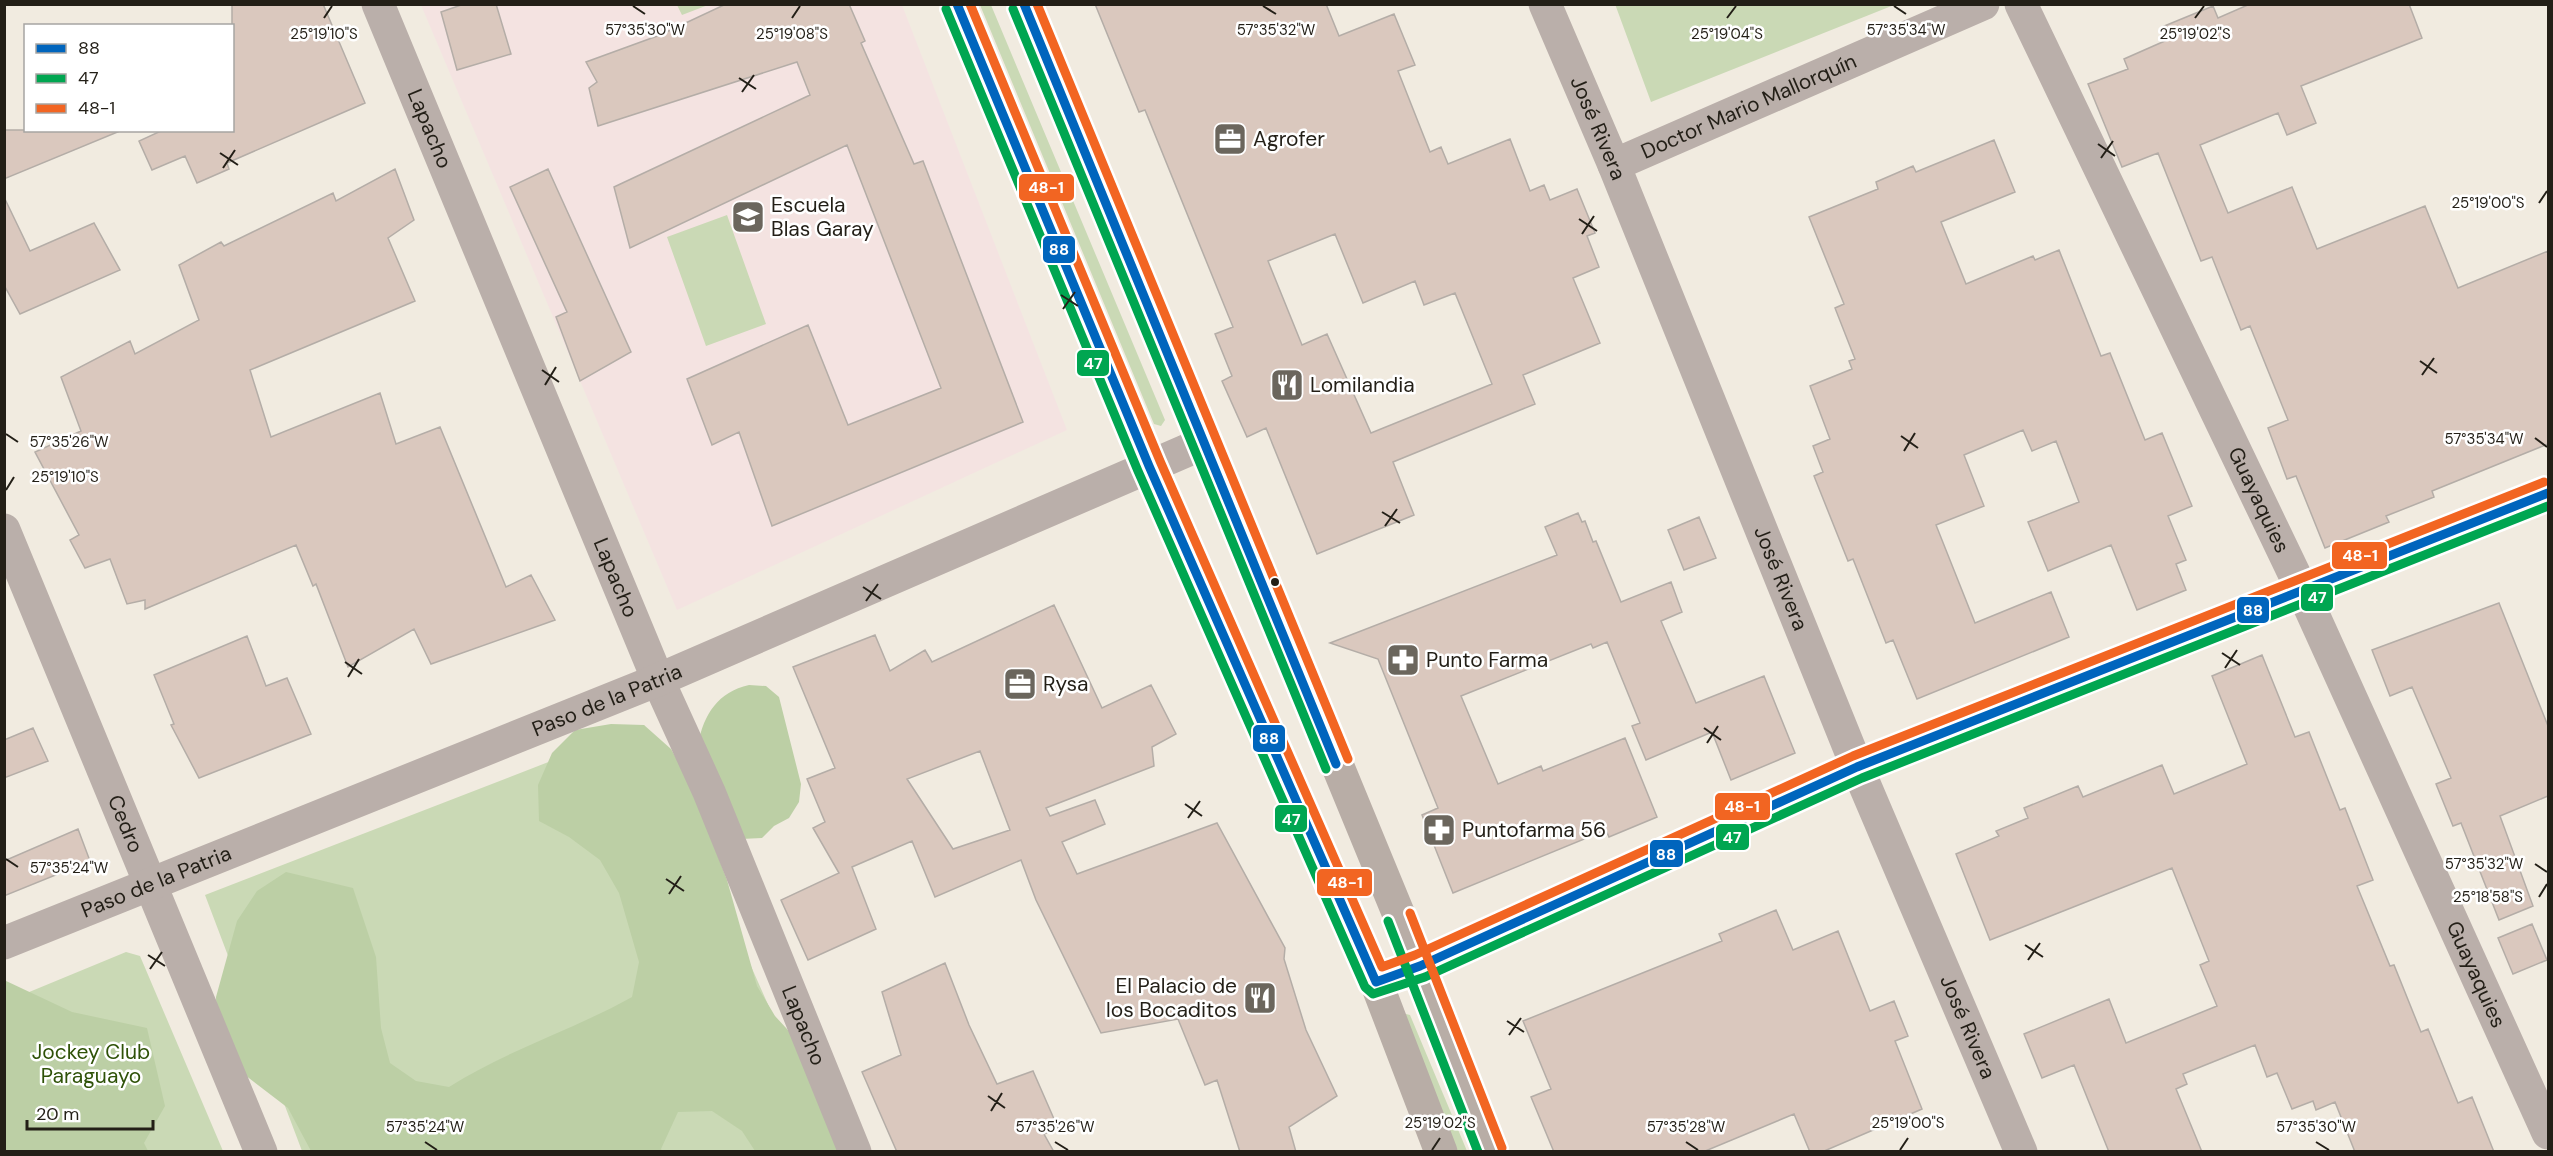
<svg xmlns="http://www.w3.org/2000/svg" width="2553" height="1156" font-family="'DM Sans',sans-serif">
<rect width="100%" height="100%" fill="#f1ebe0"/>
<!-- education -->
<path fill="#f4e3e1" d="M421 5H902L1067 430 677 610Z"/>
<!-- green -->
<path fill="#cad9b5" d="M1615 4H1894V5L1651 102Z
M677 5H708L682 15Z
M980 5H991L1165 420 1161 426 1154 424Z
M727 215 766 324 706 346 667 237Z
M644 725 833 1151H302L205 895Z
M126 952 140 956 223 1151 5 1152V1002Z
M1406 1014 1410 1015 1467 1151H1456L1403 1015Z"/>
<!-- forest -->
<path fill="#bccfa5" d="M749 685 766 686 779 697 801 784 799 802 789 818 774 826 762 838 741 839 698 744C704 714 718 692 749 685Z
M611 724 644 725 671 749 689 780 727 880 757 986 775 1016 822 1067 850 1151H755L742 1131 712 1111 678 1112 661 1149 662 1151H311L288 1108 232 1065 217 1031 216 997 237 921 257 891 286 872 353 888 376 957 381 1028 390 1063 416 1081 449 1087C507 1050 573 1030 632 997L639 962 619 893 600 860 569 837 539 821 538 785 552 753 575 730Z
M4 980 72 1012 147 1028 165 1106 144 1143 148 1151H5Z"/>
<!-- building -->
<path fill="#dac8be" stroke="#b4ada7" stroke-width="1.5" fill-rule="evenodd" d="M232 4H323L365 103 227 163 229 169 197 183 185 156 152 170 139 141 163 130H232Z
M464 4H496L511 54 457 70 441 12Z
M726 4H849L865 41 861 43 914 164 923 161 1023 422 772 526 739 432 712 445 687 379 808 325 848 425 941 388 847 145 630 248 614 187 810 95 797 62 598 126 589 88 597 82 586 62 660 35Z
M1095 4H1326L1339 36 1394 14 1415 65 1398 71 1430 152 1441 147 1448 164 1510 139 1530 191 1544 185 1550 200 1577 189 1595 233 1587 236 1599 267 1573 278 1600 343 1523 375 1535 404 1393 462 1414 515 1317 554 1266 428 1247 437 1222 381 1232 376 1215 334 1233 327 1145 110 1139 112ZM1335 234 1363 303 1415 281 1424 305 1455 293 1492 384 1371 433 1327 334 1302 345 1268 261Z
M2250 4H2409L2422 38 2301 86 2316 123 2287 135 2278 113 2200 145 2228 213 2292 187 2317 249 2425 206 2458 288 2548 251V444L2432 491 2434 497 2386 516 2389 522 2325 548 2296 476 2287 479 2268 428 2288 420 2250 326 2241 330 2212 257 2201 261 2158 153 2122 167 2088 84 2128 69 2124 59 2167 40 2162 27 2213 6 2218 18Z
M4 130H120V131L4 179Z
M1994 140 2015 192 1941 222 1966 284 2033 256 2035 260 2059 250 2101 356 2110 353 2145 440 2162 433 2192 506 2168 516 2186 560 2176 564 2186 590 2137 610 2111 545 2048 571 2028 522 2079 502 2056 441 2032 451 2023 430 1964 455 1984 506 1936 525 1975 623 2051 592 2069 637 1917 699 1893 640 1886 643 1853 559 1848 561 1814 476 1823 472 1813 446 1830 439 1810 386 1852 369 1849 361 1855 359 1835 308 1844 304 1809 217 1878 189 1876 182 1913 166 1916 172Z
M395 169 414 220 388 238 415 301 250 370 271 437 380 393 396 444 440 427 506 587 531 575 555 620 431 664 414 629 348 667 316 584 313 586 296 545 145 609V600L127 604 110 559 85 568 70 540 79 535 35 452 81 431 61 377 130 341 135 354 199 320 179 265 221 242 224 246 333 193 336 201Z
M548 169 631 352 580 381 556 317 567 312 510 187Z
M4 197 30 251 94 223 120 270 20 314 4 285Z
M1578 513 1582 522 1585 521 1593 542 1596 541 1621 602 1671 582 1682 612 1661 621 1696 703 1764 676 1795 753 1731 780 1712 732 1646 760 1632 726 1640 723 1607 642 1593 648 1591 644 1461 696 1498 784 1541 766 1543 771 1625 738 1657 817 1609 837 1606 830 1453 893 1422 815 1438 808 1378 659 1330 643 1557 555 1545 527Z
M1699 517 1716 558 1684 570 1668 530Z
M2499 603 2548 726V796L2500 816 2533 906 2499 920 2461 823 2453 826 2436 784 2451 778 2412 687 2390 696 2372 650Z
M1054 605 1102 708 1151 685 1176 734 1152 747 1154 766 1046 808 1050 816 1095 800 1105 824 1062 842 1077 874 1217 823 1285 948 1284 959 1306 1030 1337 1096 1289 1127 1296 1152H1240L1217 1080 1205 1085 1178 1019 1101 1033 1036 900 1021 860 935 897 912 841 852 867 876 929 808 960 781 900 839 873 813 828 825 822 807 779 835 768 793 667 875 635 890 671 925 650 932 662ZM980 751 1010 830 953 849 907 779Z
M247 636 266 686 287 678 311 734 199 778 171 725 174 724 154 675Z
M2262 655 2295 737 2309 732 2340 810 2345 808 2373 880 2357 886 2390 966 2394 965 2421 1032 2428 1029 2458 1103 2472 1097 2494 1152H2355L2335 1102 2316 1110 2313 1101 2292 1109 2277 1073 2267 1077 2255 1045 2183 1074 2187 1084 2176 1089 2202 1152H2109L2074 1065 2042 1078 2024 1034 2109 999 2126 1043 2217 1006 2200 965 2209 961 2172 868 1990 940 1956 854 1999 836 1996 831 2028 818 2024 808 2078 786 2083 797 2162 765 2174 794 2247 764 2212 676Z
M33 728 48 761 4 778V740Z
M78 829 90 861 4 896V861Z
M1776 910 1793 950 1838 931 1870 1011 1894 1001 1908 1036 1895 1041 1922 1109 1822 1152H1810L1794 1114 1703 1152H1554L1531 1097 1551 1089 1523 1021 1722 941 1719 934Z
M2532 924 2547 960 2513 974 2498 938Z
M945 963 969 1025 997 1084 1033 1071 1058 1128 1044 1134 1054 1152H897L862 1072 901 1055 882 992Z"/>
<g fill="none" stroke-linecap="round" stroke-linejoin="round">
<!-- minor -->
<g stroke="#baafaa" stroke-width="33">
<path id="s1" d="M1545 4 1614 165 1857 767 2021 1152"/>
<path id="s2" d="M2021 4 2302 590 2548 1133"/>
<path id="s3" d="M1614 165 1983 4"/>
</g>
<!-- tertiary -->
<g stroke="#baafaa" stroke-width="33">
<path id="s4" d="M378 4 658 680 709 792 855 1152"/>
<path id="s5" d="M4 530 261 1152"/>
<path id="s6" d="M4 943 658 680 1204 443"/>
<path d="M1376 982 1420 966 1857 767 2548 493"/>
</g>
<!-- trunk -->
<path stroke="#b8ada6" stroke-width="33" d="M957 4 1149 466 1376 982 1441 1152
M1024 4 1420 966 1491 1152"/>
<defs>
<path id="bus-1" d="M957 4 1149 466 1376 982
M1024 4 1336 764
M1376 982 1420 966 1857 767 2548 493"/>
<path id="bus-2" d="M946 9 1138 471 1365 987 1373 994 1425 977 1862 778 2548 506
M1013 9 1326 769
M1388 921 1478 1152"/>
<path id="bus-3" d="M970 4 1160 461 1382 967 1415 955 1853 756 2544 482
M1037 4 1348 759
M1410 913 1502 1148"/>
</defs>
<!-- bus-1 casing -->
<use href="#bus-1" stroke="#fff" stroke-width="14"/>
<!-- bus-2 casing -->
<use href="#bus-2" stroke="#fff" stroke-width="14"/>
<!-- bus-3 casing -->
<use href="#bus-3" stroke="#fff" stroke-width="14"/>
<!-- bus-1 -->
<use href="#bus-1" stroke="#0065bd" stroke-width="9"/>
<!-- bus-2 -->
<use href="#bus-2" stroke="#00a651" stroke-width="9"/>
<!-- bus-3 -->
<use href="#bus-3" stroke="#f26522" stroke-width="9"/>
</g>
<!-- ticks -->
<path fill="none" stroke="#231f17" stroke-width="2" d="M633 6 645 14M1263 6 1276 14M1894 6 1906 14M324 18 332 6M792 18 800 6M1727 18 1736 6M2195 18 2204 6M739 78 756 89M742 92 754 75M2098 144 2115 156M220 153 238 165M2101 158 2113 141M223 168 235 150M2539 203 2547 191M1579 219 1597 231M1582 234 1594 216M1061 295 1078 306M1063 309 1075 292M2420 361 2437 373M542 370 559 382M2422 375 2434 358M545 385 556 367M6 434 18 442M1901 436 1918 448M2535 438 2547 447M1904 451 1915 433M6 490 14 477M1382 512 1400 523M1385 526 1397 509M863 587 881 599M866 601 878 584M2222 653 2240 665M345 662 362 674M2225 668 2237 650M348 677 359 659M1704 728 1721 740M1707 743 1718 726M1185 804 1202 816M1188 818 1200 801M6 859 18 867M2535 864 2547 872M666 879 684 891M669 894 681 876M2539 897 2547 884M2025 945 2043 957M148 955 165 966M2028 960 2040 943M150 969 162 952M1507 1021 1524 1032M1509 1035 1521 1018M988 1096 1005 1108M991 1111 1002 1093M425 1142 437 1150M1055 1142 1068 1150M1686 1142 1698 1150M2316 1142 2329 1150M1432 1150 1440 1138M1900 1150 1908 1138"/>
<!-- icons -->
<defs>
<symbol id="office-square" viewBox="-11 -11 22 22"><rect x="-9" y="-9" width="18" height="18" rx="4" fill="#6b665d" stroke="#fff"/><path d="M-6-3h4V-5.5h4V-3h4V5H-6ZM-1-4.5V-3h2v-1.5ZM-6 0V1H6V0Z" fill="#fff"/></symbol>
<symbol id="school-square" viewBox="-11 -11 22 22"><rect x="-9" y="-9" width="18" height="18" rx="4" fill="#6b665d" stroke="#fff"/><path d="M0-5L7-2L0 1L-7-2ZM-4 1L0 2.5L4 1V4Q0 6-4 4Z" fill="#fff"/></symbol>
<symbol id="restaurant-square" viewBox="-11 -11 22 22"><rect x="-9" y="-9" width="18" height="18" rx="4" fill="#6b665d" stroke="#fff"/><path d="M-5-6h1v4h1v-4h1v4h1v-4h1v5L-1.5 .5V6h-2V.5L-5-1ZM5-6V6H3V1.5H1.5Q1.5-4 5-6Z" fill="#fff"/></symbol>
<symbol id="pharmacy-square" viewBox="-11 -11 22 22"><rect x="-9" y="-9" width="18" height="18" rx="4" fill="#6b665d" stroke="#fff"/><path d="M-2-6h4v4h4v4h-4v4h-4v-4h-4v-4h4Z" fill="#fff"/></symbol>
</defs>
<g fill-rule="evenodd">
<use href="#office-square" x="1211" y="120" width="38" height="38"/>
<use href="#school-square" x="729" y="198" width="38" height="38"/>
<use href="#restaurant-square" x="1268" y="366" width="38" height="38"/>
<use href="#pharmacy-square" x="1384" y="641" width="38" height="38"/>
<use href="#office-square" x="1001" y="665" width="38" height="38"/>
<use href="#pharmacy-square" x="1420" y="811" width="38" height="38"/>
<use href="#restaurant-square" x="1241" y="979" width="38" height="38"/>
</g>
<!-- markers -->
<circle fill="#231f17" stroke="#fff" stroke-width="2" cx="1275" cy="582" r="5"/>
<g text-anchor="middle" stroke-width="5" stroke-linejoin="round" paint-order="stroke">
<!-- street labels -->
<g font-size="21" fill="#231f17" stroke="#fff">
<text dy="7" stroke="none"><textPath href="#s3" startOffset="147">Doctor Mario Mallorquín</textPath></text>
<text dy="7" stroke="none"><textPath href="#s4" startOffset="135">Lapacho</textPath></text>
<text dy="7" stroke="none"><textPath href="#s1" startOffset="135">José Rivera</textPath></text>
<text dy="7" stroke="none"><textPath href="#s2" startOffset="550">Guayaquies</textPath></text>
<text dy="7" stroke="none"><textPath href="#s4" startOffset="621">Lapacho</textPath></text>
<text dy="7" stroke="none"><textPath href="#s1" startOffset="621">José Rivera</textPath></text>
<text dy="7" stroke="none"><textPath href="#s6" startOffset="650">Paso de la Patria</textPath></text>
<text dy="7" stroke="none"><textPath href="#s5" startOffset="318">Cedro</textPath></text>
<text dy="7" stroke="none"><textPath href="#s6" startOffset="164">Paso de la Patria</textPath></text>
<text dy="7" stroke="none"><textPath href="#s2" startOffset="1072">Guayaquies</textPath></text>
<text dy="7" stroke="none"><textPath href="#s4" startOffset="1107">Lapacho</textPath></text>
<text dy="7" stroke="none"><textPath href="#s1" startOffset="1107">José Rivera</textPath></text>
</g>
<!-- poi labels -->
<g font-size="21" fill="#231f17" stroke="#fff" text-anchor="start">
<text x="1253" y="146">Agrofer</text>
<text x="771" y="212">Escuela<tspan x="771" dy="24">Blas Garay</tspan></text>
<text x="1310" y="392">Lomilandia</text>
<text x="1426" y="667">Punto Farma</text>
<text x="1043" y="691">Rysa</text>
<text x="1462" y="837">Puntofarma 56</text>
<text x="1237" y="993" text-anchor="end">El Palacio de<tspan x="1237" dy="24">los Bocaditos</tspan></text>
</g>
<!-- park labels -->
<g font-size="21" fill="#2f5208" stroke="#fff">
<text x="91" y="1059">Jockey Club<tspan x="91" dy="24">Paraguayo</tspan></text>
</g>
</g>
<g font-size="15" text-anchor="middle" fill="#231f17" stroke="#fff" stroke-width="5" stroke-linejoin="round" paint-order="stroke">
<text x="1276" y="35">57°35'32"W</text>
<text x="1906" y="35">57°35'34"W</text>
<text x="645" y="35">57°35'30"W</text>
<text x="1727" y="39">25°19'04"S</text>
<text x="324" y="39">25°19'10"S</text>
<text x="792" y="39">25°19'08"S</text>
<text x="2195" y="39">25°19'02"S</text>
<text x="2488" y="208">25°19'00"S</text>
<text x="2484" y="444">57°35'34"W</text>
<text x="69" y="447">57°35'26"W</text>
<text x="65" y="482">25°19'10"S</text>
<text x="2484" y="869">57°35'32"W</text>
<text x="69" y="873">57°35'24"W</text>
<text x="2488" y="902">25°18'58"S</text>
<text x="1440" y="1128">25°19'02"S</text>
<text x="1908" y="1128">25°19'00"S</text>
<text x="425" y="1132">57°35'24"W</text>
<text x="1055" y="1132">57°35'26"W</text>
<text x="1686" y="1132">57°35'28"W</text>
<text x="2316" y="1132">57°35'30"W</text>
</g>
<g stroke="#fff" stroke-width="2">
<rect x="1018" y="173" width="57" height="29" rx="6" fill="#f26522"/>
<rect x="1042" y="235" width="34" height="29" rx="6" fill="#0065bd"/>
<rect x="1076" y="349" width="34" height="28" rx="6" fill="#00a651"/>
<rect x="2331" y="541" width="57" height="29" rx="6" fill="#f26522"/>
<rect x="2300" y="583" width="34" height="29" rx="6" fill="#00a651"/>
<rect x="2236" y="596" width="34" height="28" rx="6" fill="#0065bd"/>
<rect x="1252" y="724" width="34" height="29" rx="6" fill="#0065bd"/>
<rect x="1714" y="792" width="57" height="29" rx="6" fill="#f26522"/>
<rect x="1274" y="804" width="34" height="29" rx="6" fill="#00a651"/>
<rect x="1715" y="823" width="35" height="28" rx="6" fill="#00a651"/>
<rect x="1649" y="839" width="35" height="29" rx="6" fill="#0065bd"/>
<rect x="1316" y="868" width="57" height="29" rx="6" fill="#f26522"/>
</g>
<g font-size="16" text-anchor="middle" font-weight="bold" fill="#fff">
<text x="1046" y="193">48-1</text>
<text x="1059" y="255">88</text>
<text x="1093" y="369">47</text>
<text x="2360" y="561">48-1</text>
<text x="2317" y="603">47</text>
<text x="2253" y="616">88</text>
<text x="1269" y="744">88</text>
<text x="1742" y="812">48-1</text>
<text x="1291" y="825">47</text>
<text x="1732" y="843">47</text>
<text x="1666" y="860">88</text>
<text x="1345" y="888">48-1</text>
</g>
<!-- border -->
<rect width="2553" height="1156" fill="none" stroke="#231f17" stroke-width="12"/>
<!-- legend -->
<rect x="24" y="24" width="210" height="108" fill="#ffffff" stroke="#a7a5a2" stroke-width="1.5"/>
<rect x="36" y="44" width="30" height="9" fill="#0065bd" stroke="#a7a5a2" stroke-width="1.5"/>
<text x="78" y="54" font-size="18" fill="#231f17">88</text>
<rect x="36" y="74" width="30" height="9" fill="#00a651" stroke="#a7a5a2" stroke-width="1.5"/>
<text x="78" y="84" font-size="18" fill="#231f17">47</text>
<rect x="36" y="104" width="30" height="9" fill="#f26522" stroke="#a7a5a2" stroke-width="1.5"/>
<text x="78" y="114" font-size="18" fill="#231f17">48-1</text>
<!-- scale -->
<path d="M27 1120v9h126v-9" fill="none" stroke="#231f17" stroke-width="3"/>
<text x="36" y="1120" font-size="18" fill="#231f17" stroke="#ffffff" stroke-width="4.5" paint-order="stroke">20 m</text>
</svg>
